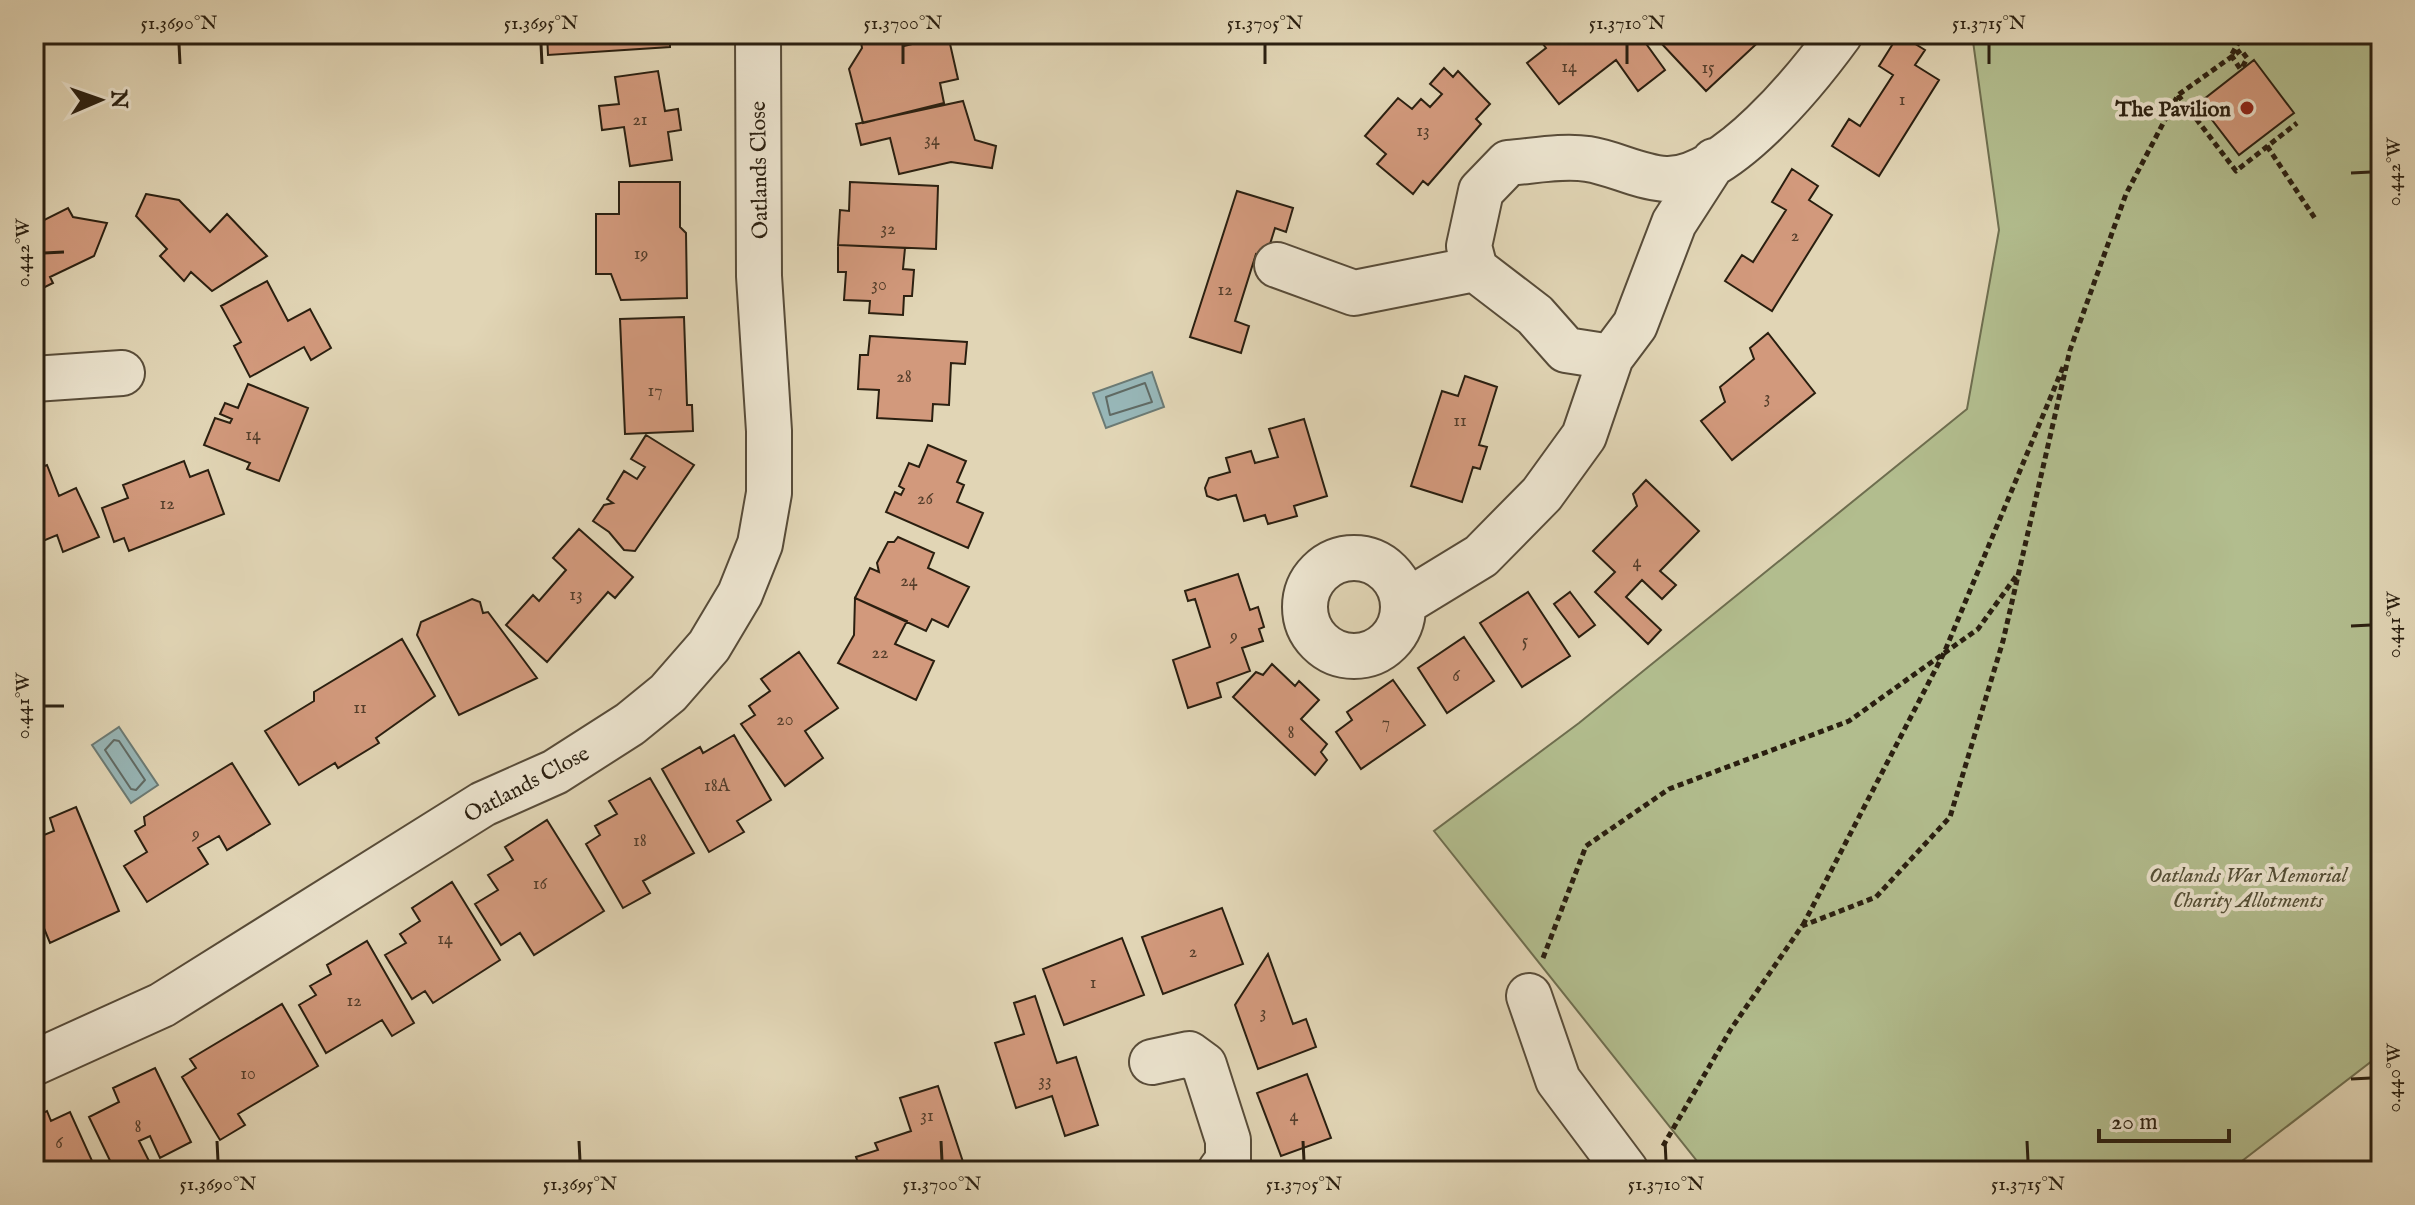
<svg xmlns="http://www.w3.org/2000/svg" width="2415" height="1205" font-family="'IM FELL English',serif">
<rect width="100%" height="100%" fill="#e1d5b5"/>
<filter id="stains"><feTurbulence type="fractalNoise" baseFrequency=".0025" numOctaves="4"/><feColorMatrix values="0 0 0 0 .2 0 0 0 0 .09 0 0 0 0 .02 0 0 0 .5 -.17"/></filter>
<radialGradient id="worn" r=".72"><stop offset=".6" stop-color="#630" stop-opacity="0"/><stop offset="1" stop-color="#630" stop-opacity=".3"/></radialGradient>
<!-- green -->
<path fill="#b2bd8e" stroke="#6e6e4f" stroke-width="2" d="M1972 34H2381V1054L2229 1171H1705L1434 831 1579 723 1967 409 1999 230Z"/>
<!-- water -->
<path fill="#97b6b7" stroke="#6b7a74" stroke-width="2" d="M1152 372 1164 407 1106 428 1093 393Z
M119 727 158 785 131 803 92 745Z"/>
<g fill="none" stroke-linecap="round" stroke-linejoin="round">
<!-- shore -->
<path stroke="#606a64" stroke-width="2" d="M1145 383 1152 402 1110 415 1106 397Z
M114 740 119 741 145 780 136 790 131 789 105 750Z"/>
</g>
<!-- building -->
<path fill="#d2997c" stroke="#2a1f10" stroke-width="2" d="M547 34H670V47L548 55Z
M888 34H900L904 46 948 35 958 79 940 83 944 103 863 123 849 69 862 48 861 42Z
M1535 34H1622L1628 42 1639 34 1665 70 1638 91 1616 60 1559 104 1527 63 1546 48Z
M1671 34H1767L1706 91 1661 43Z
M1899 34 1925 50 1915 65 1939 80 1879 176 1832 146 1849 119 1860 126 1893 75 1879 66Z
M2254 60 2294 113 2239 155 2199 103Z
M1444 68 1453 77 1458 71 1490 104 1476 119 1481 124 1428 185 1423 181 1413 194 1377 164 1386 154 1365 136 1398 98 1412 109 1421 99 1430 107 1442 94 1430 84Z
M658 71 665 111 678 109 681 130 668 132 672 160 630 166 624 127 602 130 599 106 619 104 615 77Z
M963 101 975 140 996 146 992 168 951 162 899 174 890 138 861 145 856 124Z
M1792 169 1818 186 1809 200 1832 215 1772 311 1725 281 1742 255 1753 262 1786 210 1772 202Z
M619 182H680V227L686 233 687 298 621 300 611 274H596V214H619Z
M850 182 938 186 936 249 838 245 840 210 849 211Z
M1237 191 1293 208 1286 232 1275 228 1266 257 1256 254 1235 321 1249 326 1241 353 1190 337Z
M146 194 179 200 210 232 227 214 267 256 212 291 191 272 184 281 160 256 167 249 136 216Z
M68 208 73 217 107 223 94 256 50 277 53 283 37 291 34 225Z
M838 245 905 248 903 269 914 270 912 296H904L903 315 869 313 870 301 844 300 846 272H838Z
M267 281 288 321 310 309 331 348 311 360 304 347 250 377 234 346 241 342 221 306Z
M684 317 687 405H692L693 431 625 434 620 319Z
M1768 333 1815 393 1732 460 1701 421 1725 402 1720 387 1754 359 1750 348Z
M870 336 967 342 965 364 951 363 949 405 933 404 932 421 877 418 879 390 858 389 860 355H868Z
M1465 376 1497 387 1479 445 1487 447 1480 469 1473 467 1462 502 1411 486 1442 391 1458 396Z
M248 384 308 408 279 481 247 469 250 463 204 445 215 418 230 423 232 419 220 414 225 403 238 408Z
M1304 419 1327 496 1294 506 1297 516 1268 524 1265 515 1244 521 1236 495 1218 500 1207 496 1205 488 1209 478 1230 472 1226 458 1251 451 1255 463 1278 457 1269 429Z
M646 435 694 465 635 551 624 550 609 532 593 521 604 505 613 503 607 499 624 471 637 479 645 467 631 459Z
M928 445 966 461 957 482 964 485 957 502 983 513 968 548 886 512 895 492 901 495 904 489 899 486 909 463 919 467Z
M184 461 190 477 208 470 224 514 129 551 124 538 114 542 102 508 128 498 123 485Z
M47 465 59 496 76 488 99 537 63 552 57 535 38 543 34 535V470Z
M1646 480 1699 531 1660 571 1676 585 1662 599 1642 580 1626 597 1661 630 1648 644 1595 592 1615 572 1593 551 1637 506 1633 494Z
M579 529 633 577 615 598 608 592 547 662 506 625 533 595 539 601 566 570 553 558Z
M898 537 934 553 928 568 969 587 948 627 932 619 926 631 855 598 870 568 879 572 877 563 888 542H894Z
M1238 574 1250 610 1258 607 1264 627 1259 629 1263 641 1242 648 1250 671 1217 683 1221 697 1188 708 1173 660 1210 647 1195 599 1188 601 1185 591Z
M1528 592 1570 656 1522 687 1480 623Z
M1570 592 1595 625 1579 637 1554 604Z
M855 598 907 621 895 644 934 661 916 700 838 663 854 635Z
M472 599 480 602 483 613 488 612 537 678 459 715 417 635 421 622Z
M1464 637 1494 681 1447 713 1418 668Z
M402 639 435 696 376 738 379 743 338 768 335 763 299 785 265 731 314 701V692Z
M799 652 838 708 805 731 823 758 785 786 741 724 755 715 749 706 770 691 761 679Z
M1272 664 1295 686 1299 681 1319 700 1301 719 1327 744 1321 752 1327 760 1315 775 1233 697 1256 672 1263 675Z
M1393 680 1425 725 1361 769 1336 732 1352 720 1347 712Z
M734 735 771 800 737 821 744 832 709 852 662 769 700 747 703 753Z
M232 763 270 824 227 850 219 836 198 848 208 864 147 902 124 866 147 852 135 831 145 825 144 817Z
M650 778 694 853 643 881 650 893 623 908 586 844 600 835 595 826 617 814 609 801Z
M76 807 119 911 50 943 34 904V839L54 831 50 818Z
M547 820 604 911 534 955 520 933 501 945 475 904 498 890 488 875 513 860 505 847Z
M452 882 500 960 433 1003 425 991 412 999 385 955 406 943 400 934 420 921 412 908Z
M1222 908 1243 964 1163 994 1142 937Z
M1122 938 1144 995 1064 1025 1043 969Z
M367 941 414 1023 392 1036 382 1020 326 1053 299 1005 316 995 310 986 331 974 327 965Z
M1268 954 1293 1024 1306 1019 1316 1047 1258 1069 1235 1005Z
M1035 996 1057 1063 1076 1057 1098 1125 1065 1136 1052 1096 1016 1108 995 1043 1024 1034 1014 1003Z
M282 1004 318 1066 238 1114 245 1125 220 1140 182 1077 196 1068 190 1059Z
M155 1068 191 1142 160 1158 150 1136 139 1141 151 1165 139 1171H115L89 1117 119 1102 113 1088Z
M1307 1074 1331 1138 1281 1156 1257 1093Z
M938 1086 966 1171H861L856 1157 878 1150 875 1143 911 1131 900 1098Z
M47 1111 51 1121 70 1112 93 1163 77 1171H34V1117Z
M2381 1153V1171H2359Z"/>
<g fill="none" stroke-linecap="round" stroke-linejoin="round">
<defs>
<path id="minor" d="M1277 265 1354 293 1475 269 1469 246 1481 191 1508 163C1533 161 1563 155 1588 159 1614 163 1638 177 1665 179 1725 182 1808 78 1840 34
M1475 269 1535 315 1566 350 1611 357 1635 325 1674 223 1714 161
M34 379 122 373
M1305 607a49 49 0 1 1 98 0a49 49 0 1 1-98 0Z
M1404 603 1481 556 1542 494 1584 436 1611 357
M1529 996 1558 1080 1626 1171
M1152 1062 1189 1054 1204 1065 1228 1140V1160L1220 1171
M34 1063 162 1005 483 804 555 772 630 724 668 693 709 646 740 594 760 544 769 493V431L759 276 758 34"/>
</defs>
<!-- minor casing -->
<use href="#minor" stroke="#584c39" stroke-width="48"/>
<!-- path -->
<path stroke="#2a1f10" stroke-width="5" stroke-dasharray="6 4" stroke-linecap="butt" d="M2232 54 2243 34
M2231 55 2241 70
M2178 95 2236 171 2297 123
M2267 146 2316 220
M1803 925 1944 653 2064 365
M1543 958 1586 846 1669 789 1849 721 1978 629 2017 575
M1663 1146 1731 1029 1802 926 1876 897 1950 817 2003 641 2070 350 2126 194 2178 95 2241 50 2247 58 2241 70"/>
<!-- minor -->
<use href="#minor" stroke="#ece4cf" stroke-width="44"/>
</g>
<!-- ticks -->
<path fill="none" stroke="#2a1f10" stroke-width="3" d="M179 44 180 64M541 44 542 64M903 44V64M1265 44V64M1627 44V64M1989 44V64M2351 173 2371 172M44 253 64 252M2351 626 2371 625M44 706H64M2351 1079 2371 1078M217 1141 218 1161M579 1141 580 1161M941 1141 942 1161M1303 1141 1304 1161M1665 1141 1666 1161M2027 1141 2028 1161"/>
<!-- markers -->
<circle fill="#8f2418" stroke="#ece4cf" stroke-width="3" cx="2247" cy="108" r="8"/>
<g text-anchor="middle" stroke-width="8" stroke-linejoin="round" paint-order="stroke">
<!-- number labels -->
<g font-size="18" fill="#543e2b">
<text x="1569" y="72">14</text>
<text x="1708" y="73">15</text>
<text x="1902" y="105">1</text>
<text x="640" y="125">21</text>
<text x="1423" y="136">13</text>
<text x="932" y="145">34</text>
<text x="888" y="234">32</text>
<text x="1795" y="241">2</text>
<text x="641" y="259">19</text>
<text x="879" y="290">30</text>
<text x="1225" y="295">12</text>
<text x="904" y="382">28</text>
<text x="655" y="396">17</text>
<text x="1767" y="403">3</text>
<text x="1460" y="426">11</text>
<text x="253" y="440">14</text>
<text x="925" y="504">26</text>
<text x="167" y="509">12</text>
<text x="1637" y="567">4</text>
<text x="909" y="586">24</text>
<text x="576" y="600">13</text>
<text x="1234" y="641">9</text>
<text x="1525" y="646">5</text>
<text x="880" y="658">22</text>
<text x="1456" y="681">6</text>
<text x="360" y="713">11</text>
<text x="785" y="725">20</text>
<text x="1386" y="728">7</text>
<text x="1291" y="738">8</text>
<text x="717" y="791">18A</text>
<text x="196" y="839">9</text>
<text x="640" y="846">18</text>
<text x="540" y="889">16</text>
<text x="445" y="944">14</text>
<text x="1193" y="957">2</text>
<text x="1093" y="988">1</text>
<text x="354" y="1006">12</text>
<text x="1263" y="1018">3</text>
<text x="248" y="1079">10</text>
<text x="1045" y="1086">33</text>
<text x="927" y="1121">31</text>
<text x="1294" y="1121">4</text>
<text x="138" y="1132">8</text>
<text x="59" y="1148">6</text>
</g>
<!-- poi labels -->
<g font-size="22" font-weight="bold" fill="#2a1f10" stroke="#ece4cf" text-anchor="end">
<text x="2231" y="116">The Pavilion</text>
</g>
<!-- street labels -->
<g font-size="22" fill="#2a1f10" stroke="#ece4cf">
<text transform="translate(758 170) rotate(-91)" y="8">Oatlands Close</text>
<text transform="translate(526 783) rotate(-28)" y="8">Oatlands Close</text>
</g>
<!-- park labels -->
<g font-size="22" font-style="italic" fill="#534e36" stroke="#ece4cf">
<text x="2248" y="882">Oatlands War Memorial<tspan x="2248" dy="25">Charity Allotments</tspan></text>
</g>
</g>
<!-- margin -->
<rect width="2415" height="1205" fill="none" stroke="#e1d5b5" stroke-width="88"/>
<!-- north arrow -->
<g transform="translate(100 100) rotate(88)" stroke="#ece4cf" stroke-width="6" paint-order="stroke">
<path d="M0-6L14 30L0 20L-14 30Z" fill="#2a1f10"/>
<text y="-12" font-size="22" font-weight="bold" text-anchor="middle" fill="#2a1f10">N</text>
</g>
<!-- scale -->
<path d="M2099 1129v12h130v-12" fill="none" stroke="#2a1f10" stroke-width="4"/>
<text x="2111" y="1129" font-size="24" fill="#2a1f10" stroke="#ece4cf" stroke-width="6" paint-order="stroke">20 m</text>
<rect x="44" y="44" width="2327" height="1117" fill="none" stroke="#2a1f10" stroke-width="3"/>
<g font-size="20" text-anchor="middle" fill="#2a1f10">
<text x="179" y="29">51.3690°N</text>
<text x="541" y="29">51.3695°N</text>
<text x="903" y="29">51.3700°N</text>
<text x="1265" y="29">51.3705°N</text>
<text x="1627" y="29">51.3710°N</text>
<text x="1989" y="29">51.3715°N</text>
<text transform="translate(2393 172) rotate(-90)" y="7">0.442°W</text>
<text transform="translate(22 253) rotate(-90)" y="7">0.442°W</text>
<text transform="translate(2393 625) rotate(-90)" y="7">0.441°W</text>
<text transform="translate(22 706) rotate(-90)" y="7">0.441°W</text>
<text transform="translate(2393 1078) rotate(-90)" y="7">0.440°W</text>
<text x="218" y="1190">51.3690°N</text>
<text x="580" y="1190">51.3695°N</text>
<text x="942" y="1190">51.3700°N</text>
<text x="1304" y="1190">51.3705°N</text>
<text x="1666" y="1190">51.3710°N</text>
<text x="2028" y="1190">51.3715°N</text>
</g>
<rect width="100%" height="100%" filter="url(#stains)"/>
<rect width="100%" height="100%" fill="url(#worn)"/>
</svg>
